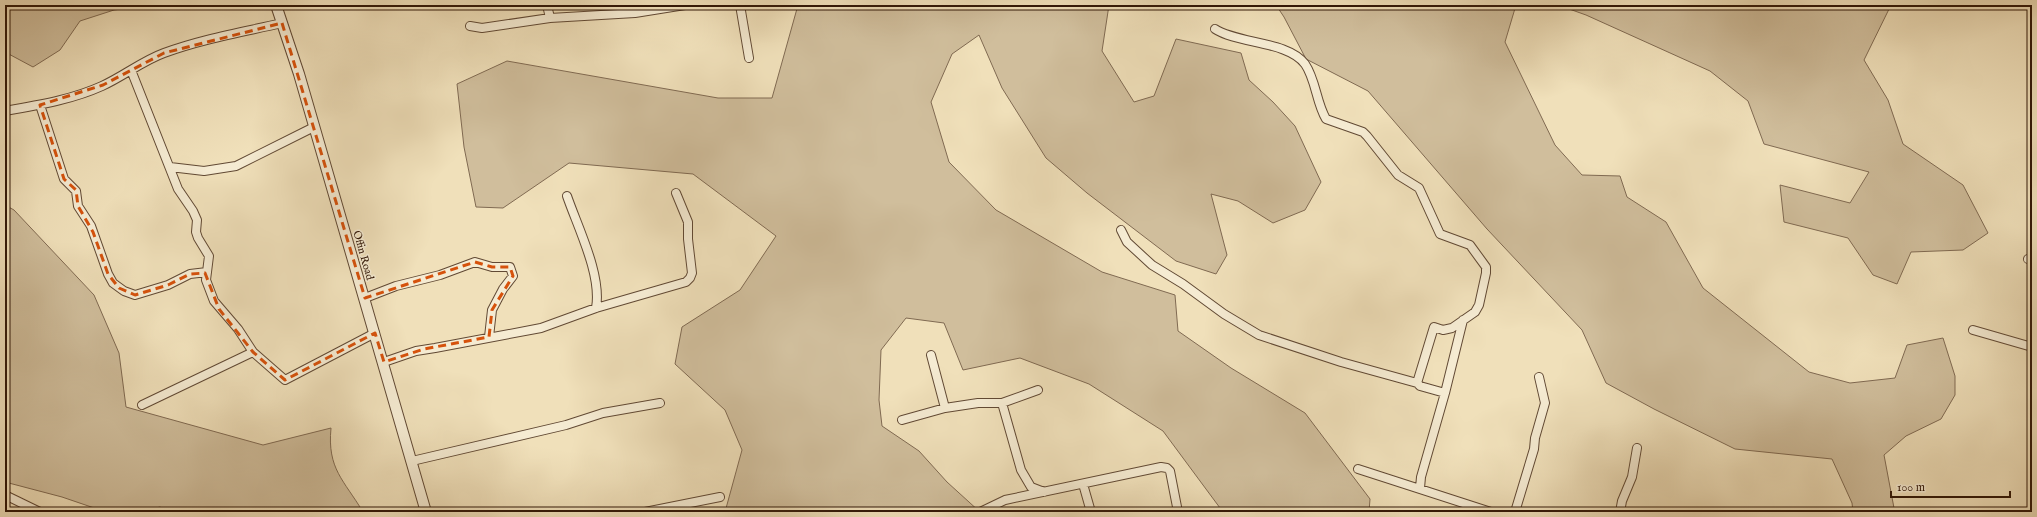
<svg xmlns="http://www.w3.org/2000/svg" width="2037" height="517" font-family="'IM FELL English',serif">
<rect width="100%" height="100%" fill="#f0e0ba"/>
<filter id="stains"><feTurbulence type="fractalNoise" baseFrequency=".005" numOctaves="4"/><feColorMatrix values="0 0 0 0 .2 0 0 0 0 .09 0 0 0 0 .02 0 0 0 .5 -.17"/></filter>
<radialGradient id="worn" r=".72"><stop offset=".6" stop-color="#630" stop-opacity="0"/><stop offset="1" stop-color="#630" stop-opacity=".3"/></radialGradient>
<!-- green -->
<path fill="#d0be9c" stroke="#806a52" d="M5 5H151L114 10 80 21 60 50 33 67 5 52Z
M798 5H1109L1102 51 1134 102 1154 96 1176 39 1241 53 1249 80 1273 102 1295 126 1321 182 1305 210 1273 223 1238 201 1211 194 1227 255 1216 274 1176 261 1087 193 1046 158 1002 88 979 35 952 54 931 102 949 162 996 210 1102 272 1175 295 1178 331 1231 368 1305 413 1370 499 1369 512H1223L1163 431 1089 384 1020 358 963 370 944 323 906 318 881 350 879 400 882 426 919 451 947 482 980 512H725L742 450 725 410 675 364 682 327 740 290 776 236 693 174 569 163 503 208 476 207 464 147 457 84 507 61 718 98H772Z
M1276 5H1516L1505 42 1555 145 1582 175 1620 176 1627 197 1666 222 1703 288 1809 372 1850 383 1895 378 1907 345 1943 338 1955 376V395L1941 419 1906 436 1884 455 1894 508 1898 512H1853L1852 503 1832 459 1735 449 1654 409 1606 383 1582 330 1487 229 1368 91 1306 59 1284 17Z
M1558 5H1891L1864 60 1888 100 1903 144 1963 185 1988 233 1963 250 1911 252 1897 284 1873 275 1848 238 1784 222 1780 185 1850 203 1869 172 1764 144 1748 101 1710 71 1586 15Z
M5 205 14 210 94 295 119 353 126 407 263 445 331 428C327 469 344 480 363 512H169L160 507 140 512H106L62 497 5 482Z"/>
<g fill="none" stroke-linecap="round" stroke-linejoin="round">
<defs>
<path id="minor" d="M547 5 550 18
M740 5 749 58
M470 26 482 28 550 18 635 13 685 5
M1215 29C1238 44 1288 41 1305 64 1316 80 1316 102 1326 119L1363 132 1367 136 1398 175 1419 188 1440 234 1470 245 1486 267V273L1479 305 1475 312 1452 328 1443 330 1434 327 1417 383 1420 386 1445 393
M131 70 178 189 193 211 197 220 196 232 198 238 209 256 206 280 214 301 238 329 253 352 285 380 375 333
M40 105 64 179 76 191 78 206 91 226 108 274 113 283 124 291 135 295 168 285 190 274 207 272
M5 111C38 105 71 100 102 86 124 76 142 61 164 53 202 39 243 32 282 23
M170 167 204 171 236 166 314 127
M567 196C578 228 602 275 596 308
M1121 230 1127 242 1152 265 1183 284 1224 314 1259 335 1341 362 1417 383
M2028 259 2032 260
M365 298 396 286 440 275 475 262 492 267H510L513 276 503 289 492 310 489 337
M1973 330 2032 347
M931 355 945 408
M384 362 416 351 435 348 541 328 596 308 686 282 690 278 692 273 688 239V222L676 193
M1002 403 1021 470 1031 487 1044 492
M142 405 253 352
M902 420 945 408 978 403H1002L1038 390
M412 461 566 425 603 413 660 403
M1358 469 1491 512
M1083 484 1091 512
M1420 488 1421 477 1445 393 1463 320
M5 495 40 512
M645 512 720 497
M980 512 1005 500 1161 467 1167 468 1170 471 1178 512
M1515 512 1534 449 1535 438 1545 403 1539 377
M1620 512 1622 501 1632 477 1637 448"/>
<path id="tertiary" d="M276 5 299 74 426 512"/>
</defs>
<!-- minor casing -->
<use href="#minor" stroke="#614934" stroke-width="10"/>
<!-- tertiary casing -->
<use href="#tertiary" stroke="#614934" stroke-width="12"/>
<!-- minor -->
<use href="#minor" stroke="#f5ebd2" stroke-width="8"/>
<!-- tertiary -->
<use href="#tertiary" stroke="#f5ebd2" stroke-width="10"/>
</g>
<!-- marked area -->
<path fill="none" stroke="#d6520c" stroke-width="3" stroke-dasharray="8 5" stroke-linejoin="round" d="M282 23 365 298 475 262 492 267H510L513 276 492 310 489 337 424 349 384 362 375 333 285 380 253 352 219 309 205 273 190 274 168 285 135 295 119 288 108 274 93 232 78 206 76 190 64 179 40 105 103 85 164 53Z"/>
<g text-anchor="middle" stroke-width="3" stroke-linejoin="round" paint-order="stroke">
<!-- street labels -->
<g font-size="11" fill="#311707" stroke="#f5ebd2">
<text transform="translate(364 255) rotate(74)" y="4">Offin Road</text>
</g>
</g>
<!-- margin -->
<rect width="2037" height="517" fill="none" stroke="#f0e0ba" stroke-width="20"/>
<rect x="6" y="6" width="2025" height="505" fill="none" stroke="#311707" stroke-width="2"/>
<rect x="10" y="10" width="2017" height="497" fill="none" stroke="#311707"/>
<!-- scale -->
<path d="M1891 491v6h119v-6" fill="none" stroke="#311707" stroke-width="2"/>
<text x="1897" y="491" font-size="12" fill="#311707" stroke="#f5ebd2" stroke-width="3" paint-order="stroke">100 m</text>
<rect width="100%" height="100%" filter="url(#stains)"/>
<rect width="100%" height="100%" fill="url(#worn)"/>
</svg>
